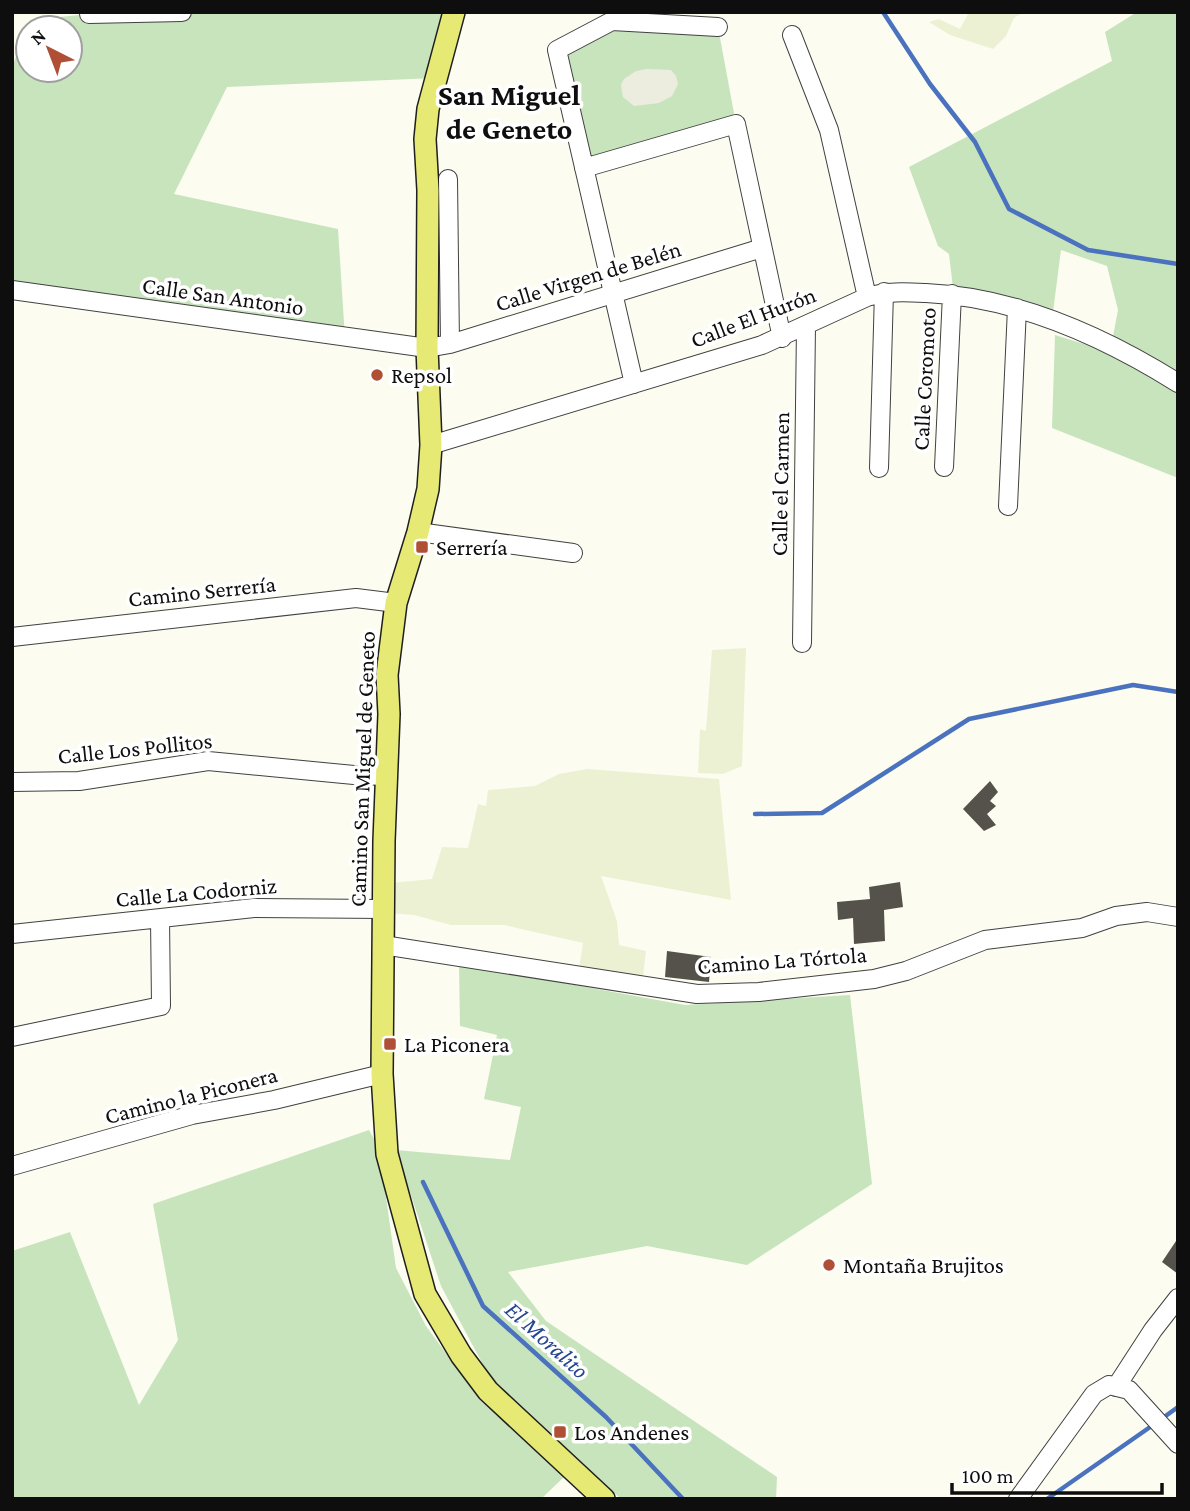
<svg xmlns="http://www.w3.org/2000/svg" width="1190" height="1511" font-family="'Crimson Pro',serif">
<rect width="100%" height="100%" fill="#fcfdf0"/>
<!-- farmland -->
<path fill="#ecf1d3" d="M969 12H1024L1014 18 1006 36 993 49 950 35 929 22 939 19 960 29Z
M746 648 742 766 723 774 698 773 700 729 706 731 712 650Z
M587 769 719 779 731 900 601 876 617 921 619 945 646 951 643 976 579 968 583 943 504 925H451L414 915 388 913 391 883 432 879 442 847 468 848 478 804 486 806 488 790 535 786 559 774Z"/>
<!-- green -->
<path fill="#c8e4bd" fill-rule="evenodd" d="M132 12H453L435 78 227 87 174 194 338 229 345 338 12 290V67L30 20 89 14ZM28 28H70V70H28Z
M1137 12H1178V478L1052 428 1055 335 1110 352 1118 310 1107 266 1061 250 1053 312 953 288 949 254 938 246 909 167 1112 61 1105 32Z
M612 21 718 27 736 124 584 168 557 50Z
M459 964 685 1005 850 995 872 1184 747 1265 647 1246 508 1272 546 1321 777 1477 776 1499H621L496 1389 441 1286 396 1150 510 1160 521 1107 484 1099 497 1035 460 1026Z
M369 1130 379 1148 396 1268 426 1326 481 1401 564 1477 541 1499H12V1251L70 1232 139 1405 178 1340 153 1204Z"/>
<!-- plaza -->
<path fill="#ededdf" d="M646 69 671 70 676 76 678 84 672 96 659 103 634 106 623 97 621 85 624 79 636 71Z"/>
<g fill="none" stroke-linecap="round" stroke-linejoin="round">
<!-- stream -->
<path stroke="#4a72be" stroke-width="4.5" d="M883 12 930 84 975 142 1009 209 1088 250 1178 264
M755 814 822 813 969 719 1133 685 1178 692
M423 1182 483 1306 606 1417 683 1499
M1160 1420 1178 1407
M1047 1499 1153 1425"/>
</g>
<!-- building -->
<path fill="#55524b" d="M990 781 998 792 990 801 996 806 987 814 996 825 984 831 963 809Z
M900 882 903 907 884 910 885 941 854 944 853 918 838 920 837 902 870 899 869 887Z
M667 951 711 957 709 982 665 977Z
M1178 1238V1274L1162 1262Z"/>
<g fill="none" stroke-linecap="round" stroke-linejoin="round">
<defs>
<path id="minor" d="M89 14 182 12
M792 35 829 130 867 297
M584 168 736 124 782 338
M448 179 450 344
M12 290 427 348 450 344 762 248
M634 384 557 50 612 21 718 27
M431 445 762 345 867 297C887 291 905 292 926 293 1015 297 1103 336 1178 383
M944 467 952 294
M879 468 884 292
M1008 506 1017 308
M418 532 573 553
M12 637 356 598 396 603
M802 643 806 326
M12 782 79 781 208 761 354 775 388 776
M12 934 254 908 384 909
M383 945 697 994 759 992 874 979 906 971 985 940 1082 928 1116 916 1147 912 1178 917
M12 1037 161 1006 160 918
M12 1166 192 1115 274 1100 382 1074
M1116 1387 1153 1330 1178 1298
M1018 1499 1094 1394 1109 1385 1129 1390 1178 1444"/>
<path id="major" d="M454 12 428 109 425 139 428 190 427 348 431 445 428 489 418 532 396 603 387 675 389 714 384 841 382 1074 387 1154 425 1294 461 1355 488 1391 604 1499"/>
</defs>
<!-- minor casing -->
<use href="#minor" stroke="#414141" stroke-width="20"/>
<!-- major casing -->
<use href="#major" stroke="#1f1f1f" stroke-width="24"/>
<!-- minor -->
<use href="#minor" stroke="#fff" stroke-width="18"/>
<!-- major -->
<use href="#major" stroke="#e7e975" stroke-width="21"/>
</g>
<!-- markers -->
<g fill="#ae4f36" stroke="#fff" stroke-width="2.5">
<circle cx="377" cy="375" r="7"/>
<rect x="415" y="540" width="14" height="14" rx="3.5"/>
<rect x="383" y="1037" width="14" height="14" rx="3.5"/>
<circle cx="829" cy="1265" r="7"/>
<rect x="553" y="1425" width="14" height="14" rx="3.5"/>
</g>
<g text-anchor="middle" stroke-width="7" stroke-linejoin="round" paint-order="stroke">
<!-- street labels -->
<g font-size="23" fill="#0e0e0e" stroke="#fff">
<text transform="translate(588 276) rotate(-17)" y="8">Calle Virgen de Belén</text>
<text transform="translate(223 296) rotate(8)" y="8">Calle San Antonio</text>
<text transform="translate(753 317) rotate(-21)" y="8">Calle El Hurón</text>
<text transform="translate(924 379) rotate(-87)" y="8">Calle Coromoto</text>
<text transform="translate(780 484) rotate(-89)" y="8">Calle el Carmen</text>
<text transform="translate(202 591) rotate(-6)" y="8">Camino Serrería</text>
<text transform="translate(135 748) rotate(-6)" y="8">Calle Los Pollitos</text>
<text transform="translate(362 769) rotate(-88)" y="8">Camino San Miguel de Geneto</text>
<text transform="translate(196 892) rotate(-5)" y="8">Calle La Codorniz</text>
<text transform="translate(782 960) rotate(-4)" y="8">Camino La Tórtola</text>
<text transform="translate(191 1095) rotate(-14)" y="8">Camino la Piconera</text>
</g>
<!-- poi labels -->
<g font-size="23" fill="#0e0e0e" stroke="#fff" text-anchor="start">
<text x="391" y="383">Repsol</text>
<text x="436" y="555">Serrería</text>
<text x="404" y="1052">La Piconera</text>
<text x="843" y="1273">Montaña Brujitos</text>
<text x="574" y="1440">Los Andenes</text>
</g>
<!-- water labels -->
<g font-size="24" font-style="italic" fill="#254691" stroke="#fff">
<text transform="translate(547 1340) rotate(42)" y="8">El Moralito</text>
</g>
<!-- district labels -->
<g font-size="30" font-weight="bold" fill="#0e0e0e" stroke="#fff">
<text x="509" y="105">San Miguel<tspan x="509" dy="34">de Geneto</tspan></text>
</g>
</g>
<!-- border -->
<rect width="1190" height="1511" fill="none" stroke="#0e0e0e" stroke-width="28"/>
<!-- north arrow -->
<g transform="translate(49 49) rotate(318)"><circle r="33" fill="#ffffff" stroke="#9f9f9f" stroke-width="2"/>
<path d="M0-5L12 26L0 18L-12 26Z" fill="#ae4f36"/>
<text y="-10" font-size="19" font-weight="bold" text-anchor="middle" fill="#0e0e0e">N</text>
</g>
<!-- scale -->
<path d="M952 1483v10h210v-10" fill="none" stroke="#0e0e0e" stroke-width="3.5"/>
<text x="962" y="1483" font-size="21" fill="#0e0e0e" stroke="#ffffff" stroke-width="5" paint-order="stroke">100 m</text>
</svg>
